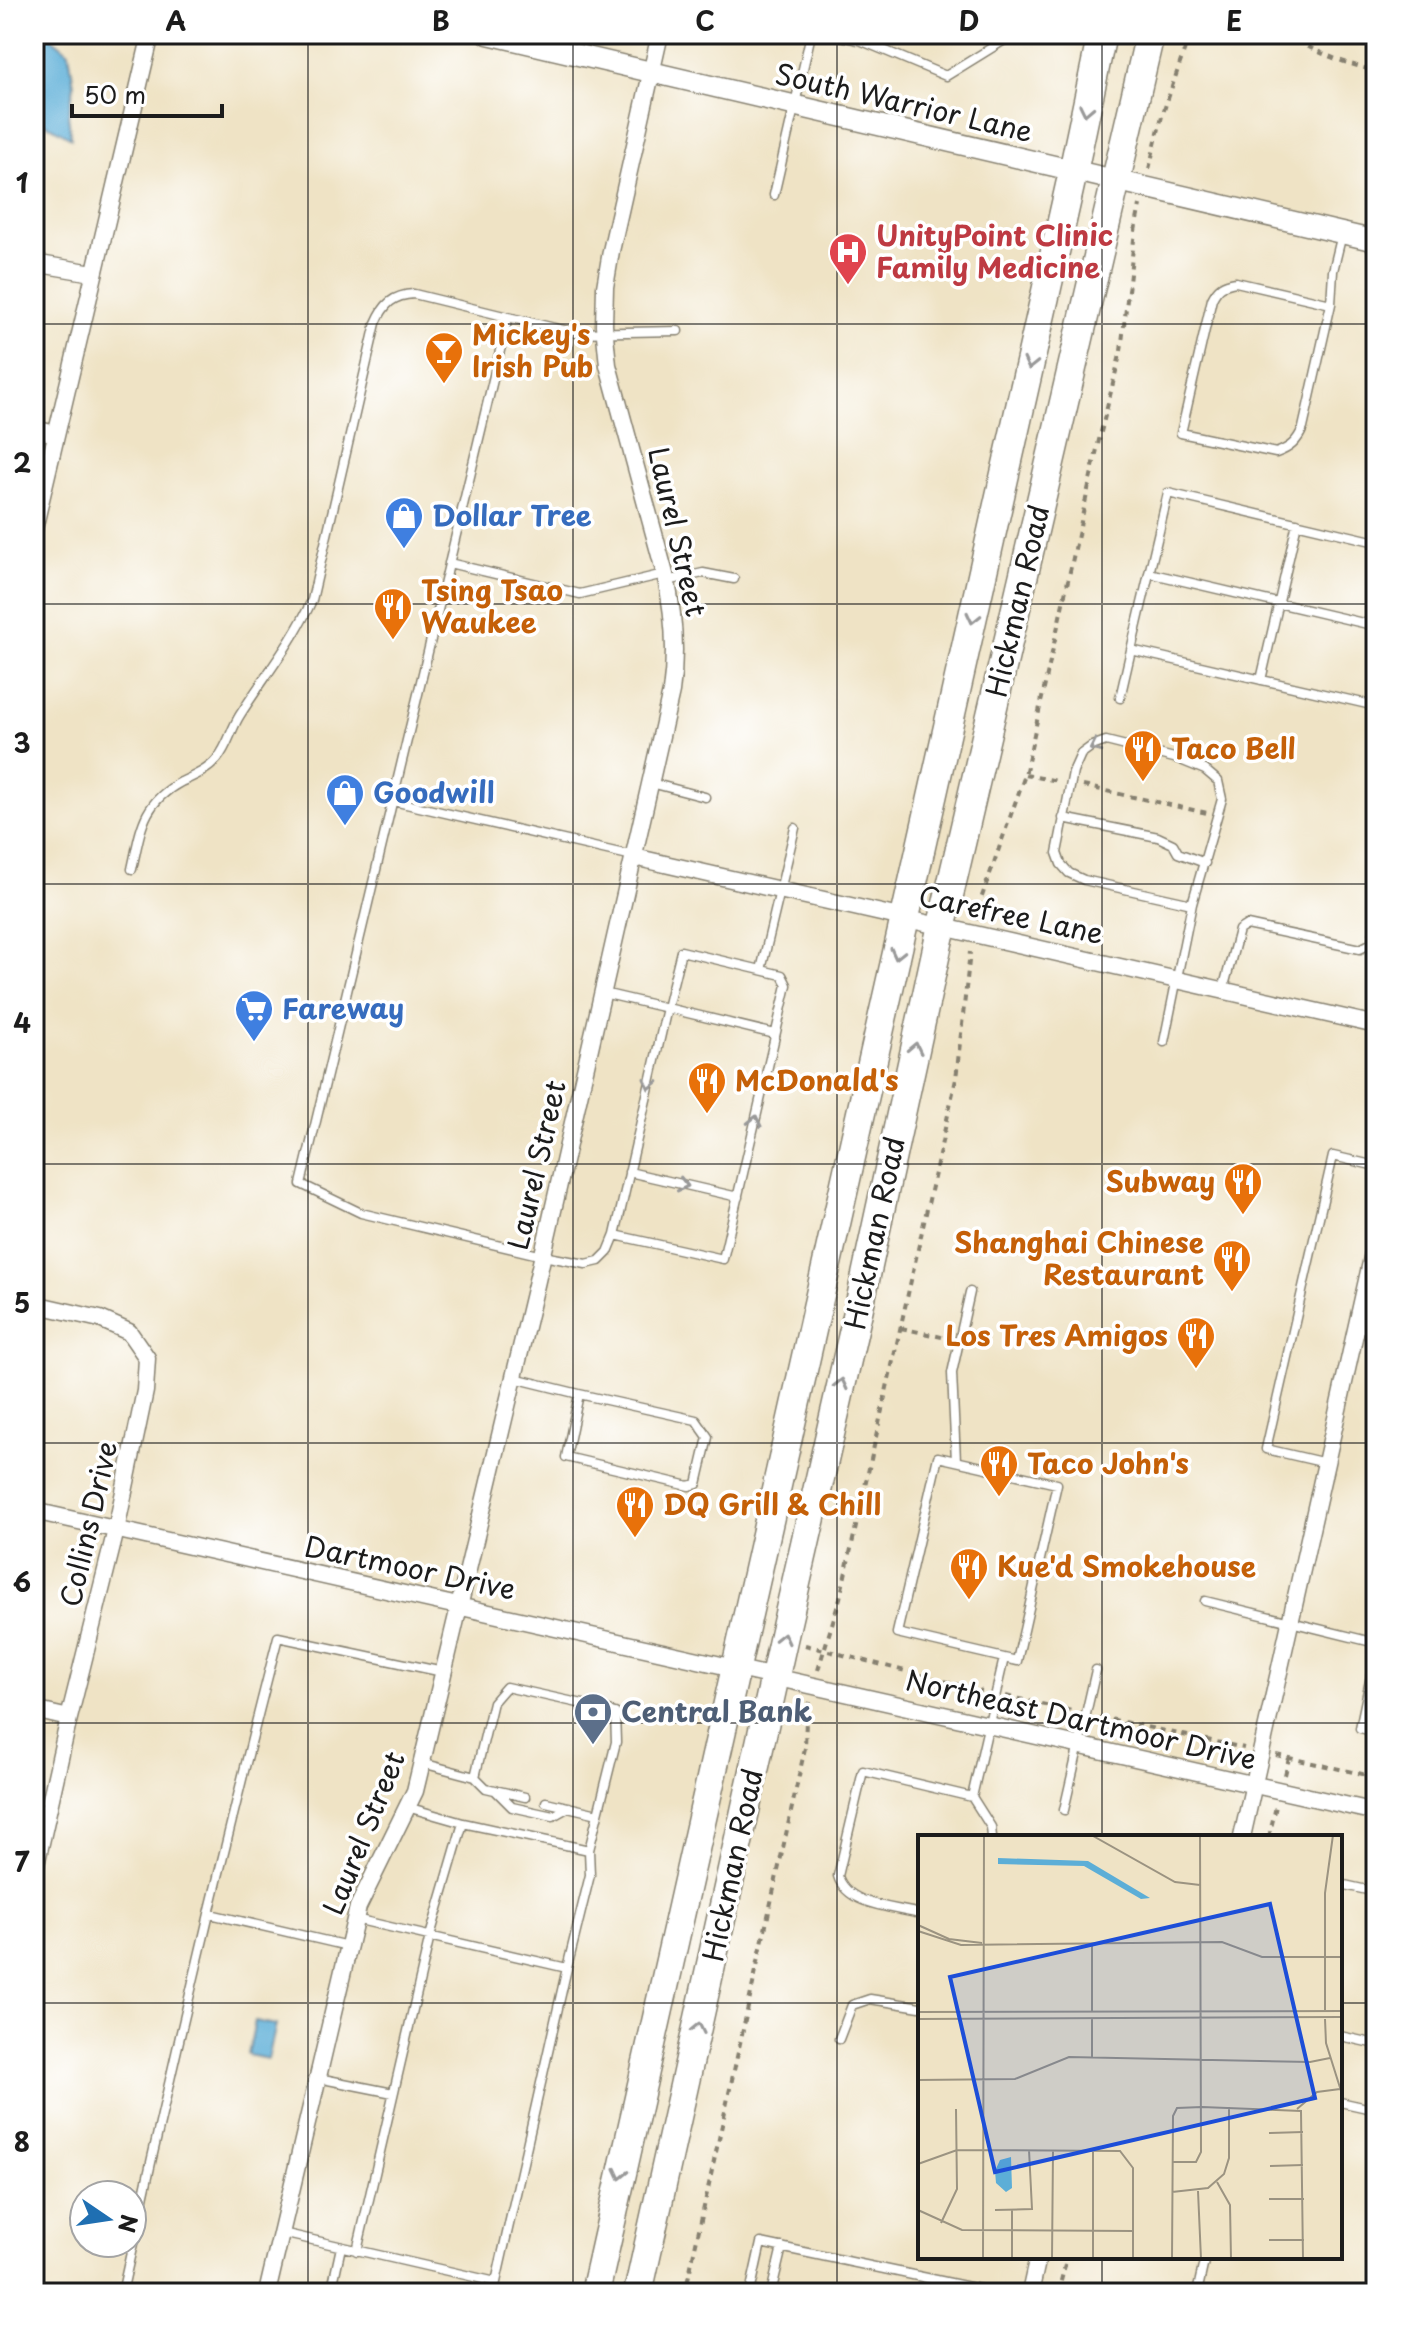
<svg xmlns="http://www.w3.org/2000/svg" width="1410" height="2327" font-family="'Playpen Sans',sans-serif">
<rect width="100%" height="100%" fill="#fff"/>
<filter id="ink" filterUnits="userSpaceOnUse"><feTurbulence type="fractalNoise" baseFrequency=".0125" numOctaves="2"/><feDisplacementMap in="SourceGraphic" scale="16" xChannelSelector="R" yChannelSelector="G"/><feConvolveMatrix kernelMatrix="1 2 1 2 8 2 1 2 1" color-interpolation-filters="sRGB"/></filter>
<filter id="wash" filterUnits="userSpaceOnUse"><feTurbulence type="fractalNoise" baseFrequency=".006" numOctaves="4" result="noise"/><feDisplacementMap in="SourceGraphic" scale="32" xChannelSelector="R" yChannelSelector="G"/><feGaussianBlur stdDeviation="1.8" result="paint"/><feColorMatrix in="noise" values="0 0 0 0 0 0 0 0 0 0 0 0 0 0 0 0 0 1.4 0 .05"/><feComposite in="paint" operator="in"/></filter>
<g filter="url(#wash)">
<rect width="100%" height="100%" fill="#efe3c5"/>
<!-- water -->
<path fill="#5caed7" stroke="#3c657a" stroke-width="2" d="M34 34H47L69 52 74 85 68 116 71 138 34 117Z
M255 2021 276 2025 268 2059 248 2055Z"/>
</g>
<g filter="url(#ink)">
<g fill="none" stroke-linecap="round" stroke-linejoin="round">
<defs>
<path id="service" d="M831 34 862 41 874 34
M1362 34 1376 38
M862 41 946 76 1014 34
M774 195 811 34
M1331 304 1236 282C1223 284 1218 287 1212 299L1181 433 1276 453C1290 448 1297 442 1303 428L1331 304 1333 271 1342 234
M678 331 576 333 508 317 301 1184 361 1213 543 1256 586 1264 599 1261 608 1252 615 1235 667 1008 775 1034
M1376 542 1168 493 1131 650 1376 706
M449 563 580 594 664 574
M1149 573 1376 626
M667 581 703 573 734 579
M1261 680 1297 523
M1120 698 1131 650
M651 783 705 797
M393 801 633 856
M1063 818 1158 837 1173 844 1178 853 1205 863
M132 869C141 829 142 803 181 782 194 776 208 770 217 759 228 746 231 729 240 715 264 677 293 642 312 600L376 323C384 304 393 295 414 294L508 317
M1223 990 1239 930 1247 925 1360 949 1372 943 1376 925
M603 993 667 1008 681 951 761 970 795 828
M1164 1042 1192 904 1222 799 1218 781 1205 770 1178 759 1106 741 1092 746 1081 754 1073 772 1057 853 1061 864 1069 873 1084 880 1192 904
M629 1172 738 1197
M615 1235 723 1259 787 985 782 975 761 970
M1361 1305 1376 1308
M514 1378 579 1394 566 1457 689 1486 697 1484 708 1437 696 1420 579 1394
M956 1461 952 1373 970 1292
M1326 1463 1266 1449 1333 1156 1376 1166
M1205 1601 1376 1643
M1376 1652 1360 1728 1376 1732
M422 1763 475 1777 493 1702 506 1687 583 1704 615 1713 616 1742 589 1850
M475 1777 486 1788 525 1797
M495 1790 512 1807 553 1816 569 1807
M972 1797 1004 1658 897 1633 938 1457 1057 1484 1017 1661 1004 1658
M546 1802 598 1814
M1064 1810 1096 1670
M1340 1884 1376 1892
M210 1914 348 1946
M920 1914C894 1907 847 1906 838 1876L863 1771 972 1797 991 1827 992 1837
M355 1919 567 1968 590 1875 589 1850 463 1823 407 1807
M1340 2036 1376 2044
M839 2039 852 2005 870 1999 920 2007
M318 2078 393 2093
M1340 2102 1376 2110
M282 2233 496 2282 494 2293
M357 2251 430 1936 463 1823
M496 2282 567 1968
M122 2293C170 2073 222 1854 278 1637L443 1672
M331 2293 341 2247
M750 2293 761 2243 998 2293
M771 2293 782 2247
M929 2293 932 2279
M1197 2293 1205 2257"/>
<path id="minor" d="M34 263 93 273
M34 429 56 434
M34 529 151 34
M634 857 1376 1025
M34 1304 100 1319 129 1332 147 1358 145 1391 116 1530 69 1718 34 1874
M34 1511 1376 1812
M34 1710 69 1718
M1242 1837 1376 1240
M267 2293 358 1907 415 1791 536 1285 671 692C677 651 674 613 665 574L608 365 604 325 605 287 611 251 660 34
M1030 2293 1038 2257"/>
<path id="tertiary" d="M488 34 1376 241"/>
<path id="trunk" d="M595 2293 1073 172 1102 34
M638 2293 783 1640 860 1303 942 925 1150 34"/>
</defs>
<!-- service casing -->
<use href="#service" stroke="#868070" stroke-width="11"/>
<!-- minor casing -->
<use href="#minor" stroke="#868070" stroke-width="19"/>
<!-- tertiary casing -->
<use href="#tertiary" stroke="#868070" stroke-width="23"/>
<!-- trunk casing -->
<use href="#trunk" stroke="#868070" stroke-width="31"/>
<!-- path -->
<path stroke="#868070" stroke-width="4" stroke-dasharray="6 6" stroke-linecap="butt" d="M1287 34C1315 53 1344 63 1376 71
M1149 169 1162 116 1190 34
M1025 775 1058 781
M1083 786 1207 813
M976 920 980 902 1025 775 1099 440 1121 351 1135 231 1140 205
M901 1328 946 1338
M805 1645 982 1691
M818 1670 840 1598 956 1079 970 952
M1006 1696 1072 1711
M1100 1717 1244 1748
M1276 1755 1376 1777
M1285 1775 1289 1758
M1269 1837 1276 1806
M685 2293 805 1748 806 1719 810 1702
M1058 2293 1067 2257"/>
<!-- service -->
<use href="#service" stroke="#fff" stroke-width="8"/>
<!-- minor -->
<use href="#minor" stroke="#fff" stroke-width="16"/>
<!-- tertiary -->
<use href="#tertiary" stroke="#fff" stroke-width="20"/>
<!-- trunk -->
<use href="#trunk" stroke="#fff" stroke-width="28"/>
</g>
<!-- one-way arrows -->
<defs><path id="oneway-chevron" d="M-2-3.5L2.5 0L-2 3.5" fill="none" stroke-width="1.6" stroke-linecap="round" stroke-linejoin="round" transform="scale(2)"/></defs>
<g stroke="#999">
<use href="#oneway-chevron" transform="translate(1086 110) rotate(102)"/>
<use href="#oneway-chevron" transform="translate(1030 364) rotate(103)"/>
<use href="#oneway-chevron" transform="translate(973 618) rotate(103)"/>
<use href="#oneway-chevron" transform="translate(1095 747) rotate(154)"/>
<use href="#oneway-chevron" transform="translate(897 954) rotate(103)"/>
<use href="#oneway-chevron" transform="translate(915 1048) rotate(-78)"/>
<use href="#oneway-chevron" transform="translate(650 1084) rotate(103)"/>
<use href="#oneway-chevron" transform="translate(755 1121) rotate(-77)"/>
<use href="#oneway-chevron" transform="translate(683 1185) rotate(13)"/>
<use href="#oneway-chevron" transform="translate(841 1384) rotate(-77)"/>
<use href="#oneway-chevron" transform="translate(783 1638) rotate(-77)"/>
<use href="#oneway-chevron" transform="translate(698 2028) rotate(-78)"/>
<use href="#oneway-chevron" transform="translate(621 2174) rotate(103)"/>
</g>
</g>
<!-- grid -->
<path fill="none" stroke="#1c1c1c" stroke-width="2" stroke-opacity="0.55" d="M308 34V2293M573 34V2293M837 34V2293M1102 34V1837M34 324H1376M34 604H1376M34 884H1376M34 1164H1376M34 1443H1376M34 1723H1376M34 2003H920M1340 2003H1376M1102 2257V2293"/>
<!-- icons -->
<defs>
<symbol id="hospital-pin" viewBox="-11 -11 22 30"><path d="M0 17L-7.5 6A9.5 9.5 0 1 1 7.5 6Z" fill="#e0444e" stroke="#fff"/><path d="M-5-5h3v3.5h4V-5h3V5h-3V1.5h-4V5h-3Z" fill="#fff"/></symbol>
<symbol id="bar-pin" viewBox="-11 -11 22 30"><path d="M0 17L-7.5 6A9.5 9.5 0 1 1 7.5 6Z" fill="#e8710a" stroke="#fff"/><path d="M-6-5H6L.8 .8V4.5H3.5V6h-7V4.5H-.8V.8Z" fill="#fff"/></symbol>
<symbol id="shop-pin" viewBox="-11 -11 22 30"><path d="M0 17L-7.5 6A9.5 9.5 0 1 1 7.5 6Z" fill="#3f7fe0" stroke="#fff"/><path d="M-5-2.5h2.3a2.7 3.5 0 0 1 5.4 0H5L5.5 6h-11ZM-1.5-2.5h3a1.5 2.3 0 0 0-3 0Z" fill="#fff"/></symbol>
<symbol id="restaurant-pin" viewBox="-11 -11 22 30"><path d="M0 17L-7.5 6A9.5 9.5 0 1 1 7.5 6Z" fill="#e8710a" stroke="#fff"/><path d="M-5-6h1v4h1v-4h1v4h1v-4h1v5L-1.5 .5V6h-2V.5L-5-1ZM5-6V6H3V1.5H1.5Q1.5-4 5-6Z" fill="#fff"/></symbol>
<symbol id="supermarket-pin" viewBox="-11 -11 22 30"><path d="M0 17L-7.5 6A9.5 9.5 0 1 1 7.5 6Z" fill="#3f7fe0" stroke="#fff"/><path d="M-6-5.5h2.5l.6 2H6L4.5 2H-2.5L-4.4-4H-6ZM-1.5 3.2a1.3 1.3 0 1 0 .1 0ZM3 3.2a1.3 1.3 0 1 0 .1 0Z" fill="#fff"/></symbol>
<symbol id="bank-pin" viewBox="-11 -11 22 30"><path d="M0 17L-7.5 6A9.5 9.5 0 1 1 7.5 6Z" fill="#5c6f8a" stroke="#fff"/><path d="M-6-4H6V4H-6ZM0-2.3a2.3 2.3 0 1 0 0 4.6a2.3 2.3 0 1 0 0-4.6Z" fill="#fff"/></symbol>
</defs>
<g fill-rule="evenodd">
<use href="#hospital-pin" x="826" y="230" width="44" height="60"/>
<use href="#bar-pin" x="422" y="329" width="44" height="60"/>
<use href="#shop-pin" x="382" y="494" width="44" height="60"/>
<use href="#restaurant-pin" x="371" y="585" width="44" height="60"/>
<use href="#restaurant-pin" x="1121" y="727" width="44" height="60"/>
<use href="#shop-pin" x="323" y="771" width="44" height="60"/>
<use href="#supermarket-pin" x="232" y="987" width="44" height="60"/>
<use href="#restaurant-pin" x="685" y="1059" width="44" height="60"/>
<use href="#restaurant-pin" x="1221" y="1160" width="44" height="60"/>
<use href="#restaurant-pin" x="1210" y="1237" width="44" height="60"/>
<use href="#restaurant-pin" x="1174" y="1314" width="44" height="60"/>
<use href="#restaurant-pin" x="977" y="1442" width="44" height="60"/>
<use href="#restaurant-pin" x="613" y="1483" width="44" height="60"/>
<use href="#restaurant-pin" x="947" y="1545" width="44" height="60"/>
<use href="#bank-pin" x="571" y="1690" width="44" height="60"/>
</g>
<g text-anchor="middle" stroke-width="7" stroke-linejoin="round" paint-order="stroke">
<!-- street labels -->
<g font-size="28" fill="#1c1c1c" stroke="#fff">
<text transform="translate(904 103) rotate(13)" y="10">South Warrior Lane</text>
<text transform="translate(677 532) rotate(77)" y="10">Laurel Street</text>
<text transform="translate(1018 601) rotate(-77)" y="10">Hickman Road</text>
<text transform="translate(1011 915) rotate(12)" y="10">Carefree Lane</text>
<text transform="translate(537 1165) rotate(-77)" y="10">Laurel Street</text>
<text transform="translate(875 1233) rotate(-78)" y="10">Hickman Road</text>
<text transform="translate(89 1524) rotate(-77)" y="10">Collins Drive</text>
<text transform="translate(410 1568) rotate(12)" y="10">Dartmoor Drive</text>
<text transform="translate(1081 1720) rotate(13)" y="10">Northeast Dartmoor Drive</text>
<text transform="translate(364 1833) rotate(-68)" y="10">Laurel Street</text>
<text transform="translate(733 1865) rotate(-78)" y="10">Hickman Road</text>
</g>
<!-- health labels -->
<g font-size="28" font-weight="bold" fill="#be3a42" stroke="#fff" text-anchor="start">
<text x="876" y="246">UnityPoint Clinic<tspan x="876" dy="32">Family Medicine</tspan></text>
</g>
<!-- food labels -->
<g font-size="28" font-weight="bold" fill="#c56008" stroke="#fff" text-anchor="start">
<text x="472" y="345">Mickey's<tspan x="472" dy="32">Irish Pub</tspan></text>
<text x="421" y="601">Tsing Tsao<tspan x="421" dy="32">Waukee</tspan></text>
<text x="1171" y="759">Taco Bell</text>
<text x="735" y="1091">McDonald's</text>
<text x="1215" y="1192" text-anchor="end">Subway</text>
<text x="1204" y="1253" text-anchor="end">Shanghai Chinese<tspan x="1204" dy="32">Restaurant</tspan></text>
<text x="1168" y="1346" text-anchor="end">Los Tres Amigos</text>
<text x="1027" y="1474">Taco John's</text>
<text x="663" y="1515">DQ Grill &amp; Chill</text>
<text x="997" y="1577">Kue'd Smokehouse</text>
</g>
<!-- shop labels -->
<g font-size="28" font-weight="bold" fill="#366cbe" stroke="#fff" text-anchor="start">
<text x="432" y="526">Dollar Tree</text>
<text x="373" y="803">Goodwill</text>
<text x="282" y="1019">Fareway</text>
</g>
<!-- service labels -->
<g font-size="28" font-weight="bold" fill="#4e5e75" stroke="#fff" text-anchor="start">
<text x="621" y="1722">Central Bank</text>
</g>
</g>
<!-- overview -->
<g transform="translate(918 1835)">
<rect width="424" height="424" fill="#efe3c5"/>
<path d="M80 23 170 26 232 63 223 64 166 31 80 29ZM93 322 94 353 88 357 78 348 77 336 82 325Z" fill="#5caed7"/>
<path fill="none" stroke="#9b9381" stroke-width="2" d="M22 0 175 1 257 47 282 50M0 90 31 104 64 108M0 96 43 110 304 107 344 122H424M174 108V176M407 175V58L415 0M0 177 424 176M0 184 424 182M174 184V222M407 184 408 208 424 259M0 245 97 244 151 222 392 227 412 223M379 274 399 257 422 254M351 298 385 297M175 315V424M255 327H278L283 317 282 0M0 329 39 315 202 316 215 333V424M352 331 385 330M299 347 312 370 313 424M280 356 283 424M254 357 290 353 306 339 311 323V272M351 364H386M0 375 44 395 216 396M77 375 114 374 111 315M94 375V424M23 388 39 354 38 274M351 405H386M65 424 66 0M134 424 135 315M254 424 255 281 259 273 284 272 383 276 385 424"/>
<path fill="#1d4ed8" fill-opacity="0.15" stroke="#1d4ed8" stroke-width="4" d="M352 69 397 263 77 337 32 142Z"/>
<rect width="424" height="424" fill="none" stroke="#1c1c1c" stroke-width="4"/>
</g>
<!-- margin -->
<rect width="1410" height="2327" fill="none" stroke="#fff" stroke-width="88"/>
<!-- north arrow -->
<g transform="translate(108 2219) rotate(103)"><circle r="38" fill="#ffffff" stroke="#a4a4a4" stroke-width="2"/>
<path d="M0-6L14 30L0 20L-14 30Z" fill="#1f6fb2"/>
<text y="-12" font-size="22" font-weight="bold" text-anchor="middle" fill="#1c1c1c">N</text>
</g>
<!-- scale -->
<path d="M72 104v12h150v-12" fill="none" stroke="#1c1c1c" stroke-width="4"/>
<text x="84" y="104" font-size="24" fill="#1c1c1c" stroke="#ffffff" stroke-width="6" paint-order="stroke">50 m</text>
<rect x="44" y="44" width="1322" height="2239" fill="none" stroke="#1c1c1c" stroke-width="3"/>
<g font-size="26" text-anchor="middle" font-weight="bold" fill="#1c1c1c">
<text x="176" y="31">A</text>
<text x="441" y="31">B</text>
<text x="705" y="31">C</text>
<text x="969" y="31">D</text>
<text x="1234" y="31">E</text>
<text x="22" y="193">1</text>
<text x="22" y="473">2</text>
<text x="22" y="753">3</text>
<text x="22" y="1033">4</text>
<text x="22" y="1313">5</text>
<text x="22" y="1592">6</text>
<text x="22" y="1872">7</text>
<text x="22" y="2152">8</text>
</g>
</svg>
